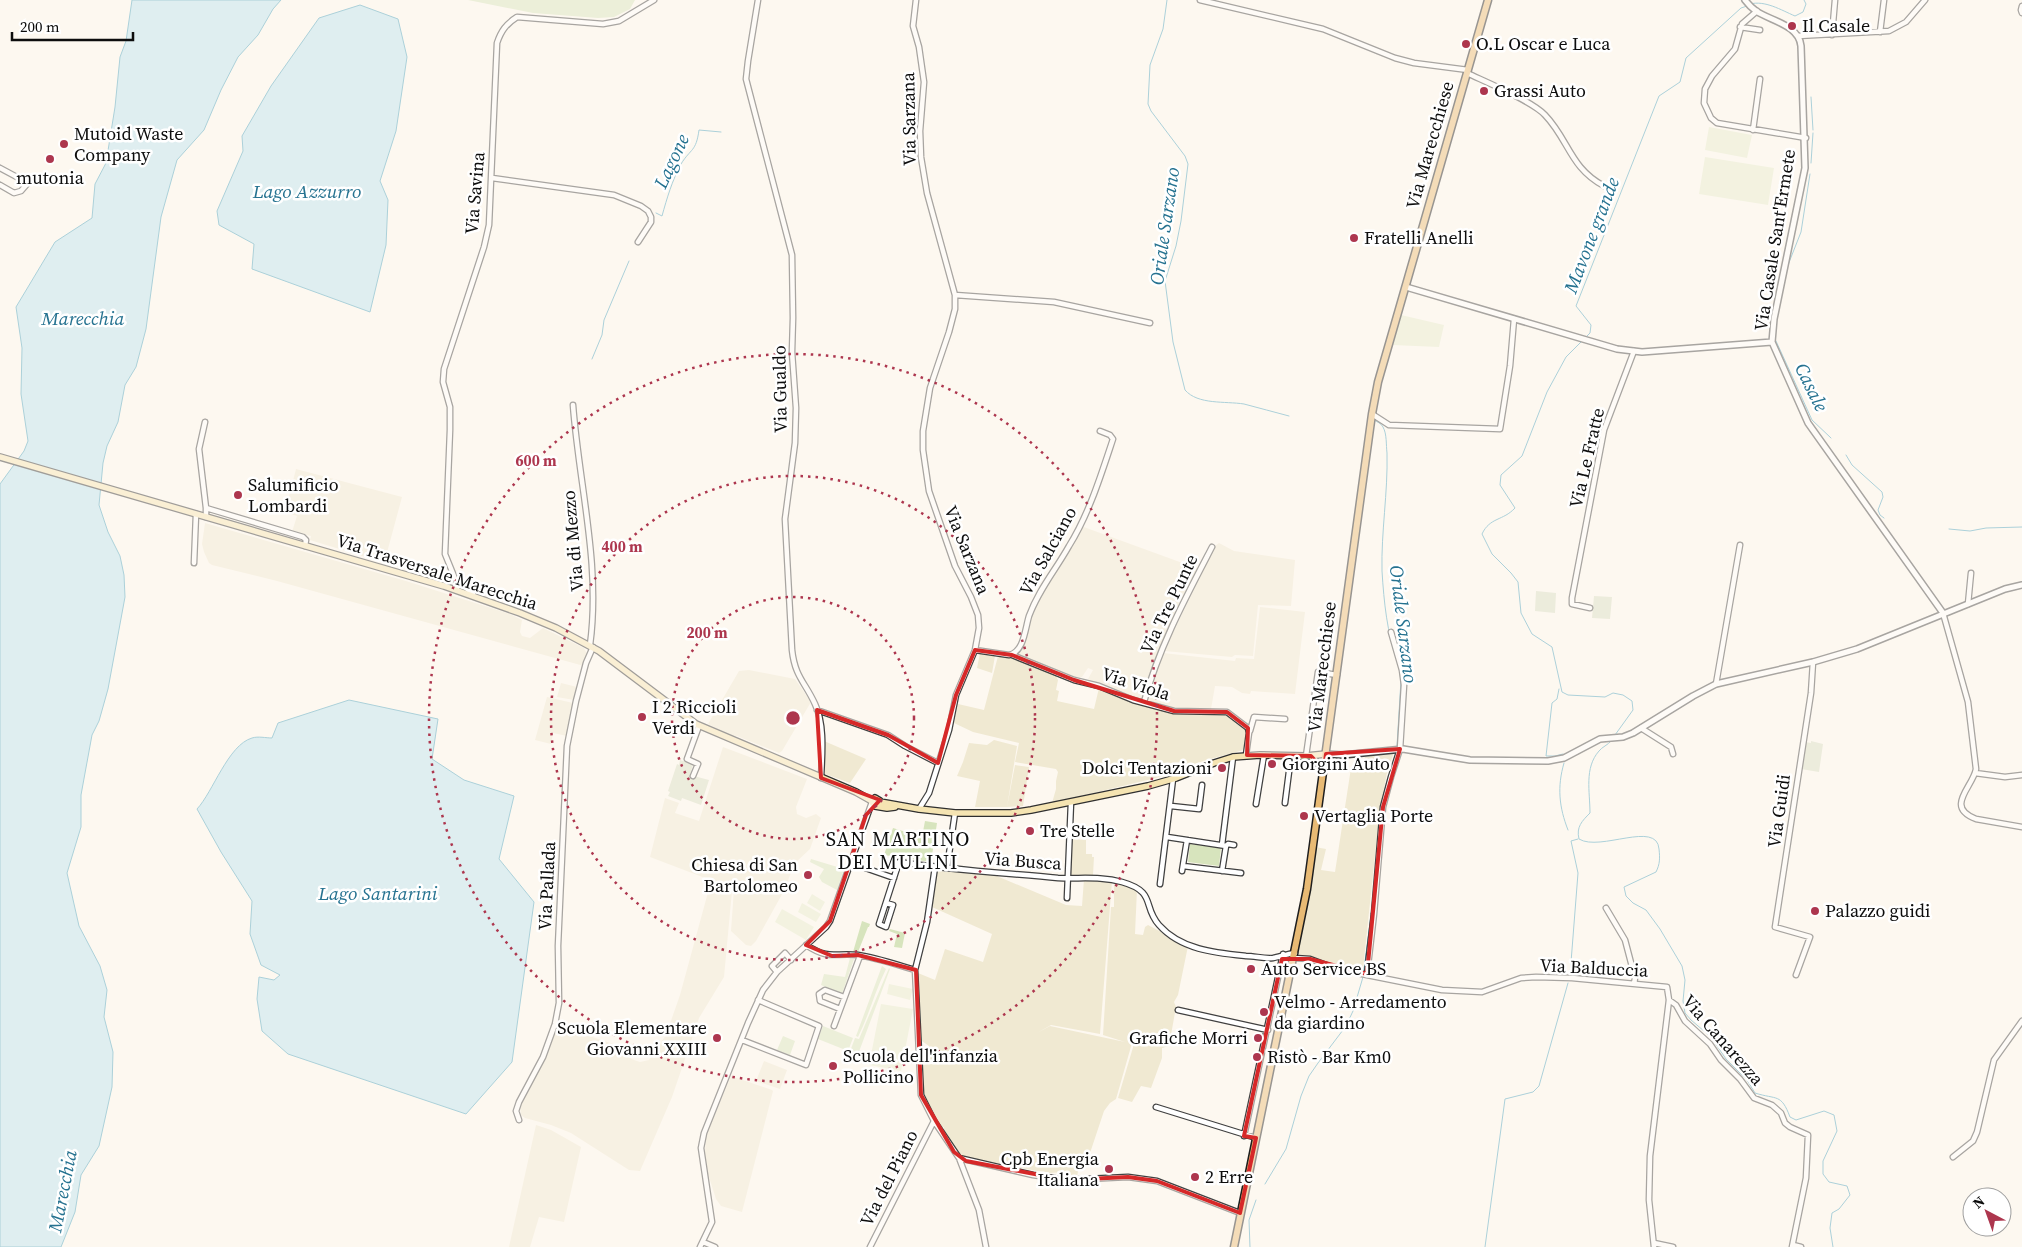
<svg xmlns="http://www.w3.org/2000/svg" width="2022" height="1247" font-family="'Source Serif 4',serif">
<rect width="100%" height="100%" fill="#fdf8f0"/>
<!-- farmland -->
<path fill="#f0e9d2" d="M296 469 402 497 385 560 372 559 310 540 311 536 292 532 297 516 285 512Z
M205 523 406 581 510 614 522 620 520 632 522 636 530 638 543 628 584 648 587 654 584 666 277 581 212 565 209 563 204 552 202 544Z
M1081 526 1199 569 1157 656 1143 697 1140 699H1134L1088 679 1093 670 1088 668 1082 677H1076L1017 654 1037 602Z
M1219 543 1234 551 1295 560 1291 606 1258 605 1253 656 1235 655 1232 657 1164 651 1215 546Z
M1260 607 1305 612 1295 694 1251 691 1250 694 1242 693 1232 687 1215 686 1211 709H1179L1160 705 1148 700V696L1163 653 1235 661 1236 658 1254 659Z
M980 653 995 656 992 673 977 668Z
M998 656 1013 657 1055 674 1058 680 1056 690 1059 691 1057 701 1094 709 1099 688 1172 712 1225 715 1240 723 1245 729 1247 741 1244 749 1240 751 1203 761 1160 777 1052 803 1056 789V781L1058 772 1056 769 1015 762 1019 743 973 732 954 723 958 704 984 710Z
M749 670 795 679 811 702 782 751 779 753 737 736 729 735 708 724 739 671Z
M561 683 577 687 574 700 557 697Z
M547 697 573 703 567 736 553 733 551 744 535 740Z
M994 740 1017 746 1007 807H975L980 781 957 776 963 762 969 743 987 745Z
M824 741 866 759 850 783 825 774Z
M723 747 807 779 796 807 797 814 806 818 816 814 821 818 810 849 794 864 785 889 756 941 751 946 746 945 731 931 734 889 650 857 665 798 679 803 675 813 699 821Z
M1394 752 1387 773 1380 808 1363 969 1361 971 1299 955V952L1297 951 1315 847 1326 849 1321 870 1335 872 1351 768 1362 770 1365 757Z
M1015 765 1029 767 1023 806 1007 807Z
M1070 839 1086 840V854H1092V857H1094L1093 875H1068Z
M937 871 992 874 1066 905 1082 906 1084 879 1112 881 1100 1034 1051 1025 1037 1033 1050 1026 1125 1042 1103 1035 1111 907H1114V882L1137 889 1135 934 1143 935 1145 927 1148 925 1188 946 1178 995 1174 1002 1176 1007 1169 1046 1162 1048V1058L1151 1088 1141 1086 1132 1102 1118 1098 1134 1044 1132 1043 1116 1099 1110 1103 1104 1111 1089 1156 1080 1160 1077 1177H1073L1068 1172 1048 1173 962 1157 958 1155 943 1131 944 1127H940L925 1102 922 1094 920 1054 929 1046 919 1039 918 973 935 980 945 949 983 962 992 934 932 907Z
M710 885 732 891 724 977 699 1018 672 1097 640 1171 629 1170 571 1133 551 1125 525 1118 521 1115 520 1107 536 1076 557 1025 616 1045 624 1055 634 1060 640 1062 649 1060 666 1035 680 995Z
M764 1061 787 1070 780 1089 756 1081Z
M731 1076 772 1090 773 1091 742 1212 721 1206 716 1199 708 1174 705 1152 706 1136Z
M536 1125 551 1130 581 1147 564 1222 539 1217 530 1247H509Z"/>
<!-- green -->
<path fill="#d7e4bd" d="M468 0H635L630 9 614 17 598 18 533 13Z
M925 821 937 823 931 862 884 855 893 828 906 832V834L922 837Z
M1190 844 1221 848 1219 866 1188 862Z
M811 859 844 869 837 890 822 882 819 877 824 869 810 862Z
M862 921 870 924 869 927H868L858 952H853Z
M890 929 905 933 902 948 894 947 897 934 889 931Z
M850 958 854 959 842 994 821 985 824 974 845 977Z
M882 966 886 969C875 991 869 1015 858 1037L856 1036Z
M889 968 890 969 857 1057 849 1054 855 1038 859 1039Z
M823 1026 853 1038 848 1051 818 1039Z
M783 1036 795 1041 790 1055 777 1050Z"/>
<!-- cemetery -->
<path fill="#d8ddc3" d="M1536 591 1556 593 1555 613 1535 611Z
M1594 596 1612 597 1610 619 1592 618Z
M1811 741 1823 744 1819 772 1801 769 1805 742 1811 743Z
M680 760 693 764 690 775 709 780 701 805 682 798 681 801 668 796 670 792 668 791 677 764 679 765Z"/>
<!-- pitch -->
<path fill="#e6eccd" d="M1709 127 1752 135 1747 158 1705 150Z
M1705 157 1774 168 1768 205 1699 194Z
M1401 315 1444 325 1439 347 1392 345Z
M812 894 825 902 820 911 807 903Z
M802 903 821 914 816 922 798 912Z
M782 909 814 927 806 940 775 922Z
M889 984 913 989 910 1000 887 994Z
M881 1004 913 1009 901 1071 869 1065Z"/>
<!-- water -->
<path fill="#bae3ef" stroke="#49a1bd" d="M132 0H281L273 9 258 35 238 57 221 90 204 130 177 160 161 217 146 329 136 367 125 385 118 422 107 446 103 463 99 505 108 532 120 556 124 575 125 597 108 689 99 721 92 735 81 795V827L67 873 79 926 100 966 107 990 104 1017 113 1052 112 1087 99 1146 81 1175 75 1212 61 1247H0V484L24 451 28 441 21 394 22 348 16 307 55 242 92 218 95 184 106 163 115 107 120 57 126 41Z
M360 5 398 19 407 57 396 131 380 181 388 200 386 245 370 312 252 269 254 244 219 225 217 211 243 151 242 136 271 86 319 18Z
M349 700 438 719 432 759 464 780 514 796 499 859 534 902 512 1062 466 1114 288 1054 262 1031 257 999 259 977 274 980 280 975 261 965 250 934 252 901 221 852 197 809C213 792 228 745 252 738 258 736 266 738 272 738L278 723Z"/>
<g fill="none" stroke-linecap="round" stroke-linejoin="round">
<!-- stream -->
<path stroke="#49a1bd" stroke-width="1" d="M1167 0 1163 29 1150 65 1148 104 1151 111 1185 156 1188 164 1181 221 1176 246 1165 281 1173 342 1185 390C1198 405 1225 401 1244 404 1259 408 1274 412 1289 416
M1750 4C1765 0 1781 10 1795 16L1803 12 1806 4 1804 0
M1811 97 1813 130
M1811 163 1813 133
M656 213 662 216C667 198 672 181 681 164 691 148 696 152 699 130L721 132
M1788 265 1801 232 1810 174
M1585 338 1590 333 1591 325 1576 306 1659 96 1680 82 1686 58 1741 8 1747 6
M1582 341 1566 357 1547 392 1522 456 1501 475 1500 485 1515 508C1503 521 1490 517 1482 534L1492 554 1511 573 1518 582 1521 613 1532 634 1552 647 1562 692 1568 695 1605 697 1613 693 1623 695 1632 701 1633 710 1615 735
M1776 341 1812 420 1831 438
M592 359 602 335 604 320 629 261
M1374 420C1377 422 1381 423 1383 427 1387 434 1386 445 1387 453 1388 493 1381 532 1382 571 1384 603 1387 632 1397 661
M1846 455 1852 465 1882 492 1883 497 1878 510 1880 515 1884 518
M1949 529 1970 531 1986 528 2022 527
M594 570V634
M1559 689 1557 699 1552 703 1546 756H1555L1563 754
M1611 741C1608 745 1602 747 1599 751 1584 768 1590 792 1590 813 1582 821 1576 827 1579 839 1600 852 1657 820 1659 849 1660 858 1660 864 1656 872L1624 887 1626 896 1633 903 1646 910 1660 929 1682 966 1685 980 1683 1001 1685 1013 1691 1020 1711 1037 1726 1059 1747 1080 1755 1093C1777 1100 1781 1093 1790 1117L1796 1120 1824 1111 1834 1115 1837 1131 1823 1161V1174L1829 1182 1847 1186 1850 1195 1839 1209 1832 1213 1830 1228 1833 1247
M1397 746 1401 680 1399 668
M1564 763C1557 787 1559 807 1568 830
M1384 793 1396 753
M1364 970 1373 900 1380 820
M1570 975 1578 873 1571 841 1578 839
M1265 1184 1286 1149 1301 1096 1309 1076 1318 1063 1346 1026 1353 1011 1363 977
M1250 1247 1249 1220 1256 1200
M1485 1247 1505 1099 1533 1092 1539 1086 1568 983"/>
<defs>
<path id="minor" d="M758 0 748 61 746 79 792 255 793 318 792 352 796 408 795 443 785 519 792 650C795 677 805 682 815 704 825 725 822 754 821 778
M916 0 913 26 919 47 924 82 920 131 921 157 927 193 955 295V309L949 332 930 388 923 431V450L929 491 955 566 971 597 978 615 979 628 975 650 956 695 949 730 929 793 919 809
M1200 0 1323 29 1395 58 1414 63 1468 70
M2022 6 2021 10 2022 13
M1757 11 1742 24 1735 49 1712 76 1705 89 1704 103 1711 118 1717 123 1806 138
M1740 27 1760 30
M1880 32 1884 0
M1832 35 1835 0
M1798 36 1889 31 1906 22 1925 0
M1467 73C1486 82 1532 101 1545 115 1569 140 1570 168 1604 186
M1753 130 1760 79
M0 168 28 183 21 191 14 193 0 185
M492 178 614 195 641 206 648 211 651 217V222L638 242
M955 295 1054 302 1150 323
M573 405C579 485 601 565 590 645
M1372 414 1389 425 1500 429 1510 366 1514 319
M205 422 199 449 206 508
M206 517V508L303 537 306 540 305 546
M194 563 196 514
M458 581 473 594
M456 590 458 586 445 554 450 430V407L443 382 444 369 484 247 489 225 497 43C501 31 506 24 517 17L603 24 619 21 654 0
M1968 604 1971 573
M1590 608 1572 604V598L1604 430 1634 351
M1943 613 1968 702 1976 769C1973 787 1944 807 1976 819L2022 827
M975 650 1009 655C1024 652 1025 629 1029 616 1039 589 1055 571 1069 546 1089 514 1101 475 1113 439L1110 435 1100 431
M1012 655 1074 680 1099 686 1133 700 1174 711 1227 712 1248 728 1249 733 1246 755
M1716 684 1740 545
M1144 702C1159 647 1186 597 1212 547
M817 710 888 735 905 746 938 763
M1641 728 1671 747 1673 754
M1250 731 1254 717 1285 719
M1306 756 1318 672 1337 675
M1975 773 2005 777 2022 775
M693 776 698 764 687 759 699 726
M1285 803 1291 756
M1256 804 1264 755
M1171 806 1199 809 1202 785
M1167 837 1226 846 1228 844 1234 845
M1222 845 1233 757
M851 863 894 878
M1183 866 1241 873
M935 867 927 922 915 970 921 1095 934 1121 959 1158 979 1210 986 1247
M947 868 955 813
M1182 871 1187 840
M1222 871 1226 846
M1160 884 1173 779
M1067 898 1071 802
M886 903 893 905 886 927 879 924 899 862C952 870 1005 873 1058 878 1080 879 1101 876 1122 882 1157 892 1142 906 1159 925 1181 950 1216 953 1246 956 1255 956 1264 959 1273 958 1279 957 1287 954 1295 953
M1606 908 1625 940 1635 978 1634 984
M806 945C831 961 834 952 858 955 878 958 897 965 915 970
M1294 958 1310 959 1337 969 1442 990 1482 992 1521 978 1536 977 1572 978 1667 987 1669 1000 1650 1156 1649 1200 1654 1247
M777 972 772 966 785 953 791 960
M1367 974 1374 914 1383 807 1391 777 1400 749 1404 685 1402 670 1391 632
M1796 975 1810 937 1775 927 1811 693 1813 662
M1669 1000 1676 1005 1685 1021 1710 1044 1721 1060 1740 1079 1754 1098 1772 1105 1781 1113 1785 1123 1790 1127 1808 1135 1806 1178 1792 1247
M840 1009 820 1001 819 994 825 990 844 997
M1178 1010 1268 1030
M834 1026 860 956
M742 1040 806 1065 819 1026 758 1000
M1156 1107 1256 1138
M519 1120 516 1111 519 1102 543 1057 555 1024 559 1003 558 946 567 746 576 701 586 663 593 647
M1244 1136 1283 954
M1953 1157 1973 1141 1977 1132 1994 1060 2022 1021
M959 1158 1033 1175 1066 1180 1128 1177 1157 1181 1240 1213
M703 1242 715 1247
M1654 1243 1673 1247
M1793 1245 1801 1247
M700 1247 712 1222 701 1148 704 1133 748 1023 763 990 777 972 826 927 830 921 872 802
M870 1247 934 1121"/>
<path id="tertiary" d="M1745 0C1748 4 1752 8 1756 11 1771 21 1799 25 1801 46L1805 168 1774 319 1772 342 1808 423 1943 613
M1406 287 1617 349 1642 352 1772 342
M1326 754 1343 755 1403 749 1470 760 1548 761 1564 758 1600 739 1623 737 1633 733 1693 696 1716 684 1813 662 1857 649 2005 589 2022 585"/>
<path id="secondary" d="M0 457 444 586 520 613 556 628 599 651 696 724 856 792 872 801
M1311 756 1324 770
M880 802 919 809 955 813H1011L1031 810 1148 786 1176 778 1214 763 1233 757 1260 755 1306 756 1326 754
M877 806 880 804V801L875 798 872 802 875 806 887 808 895 807"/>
<path id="primary" d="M1234 1247 1307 889 1372 414 1378 382 1488 0"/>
</defs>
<!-- minor casing -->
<use href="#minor" stroke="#404040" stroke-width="7"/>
<!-- tertiary casing -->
<use href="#tertiary" stroke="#404040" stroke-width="8"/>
<!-- secondary casing -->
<use href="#secondary" stroke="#2f2f2f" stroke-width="8"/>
<!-- primary casing -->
<use href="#primary" stroke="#1e1e1e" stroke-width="9"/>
<!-- minor -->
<use href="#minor" stroke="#fff" stroke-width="4.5"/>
<!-- tertiary -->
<use href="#tertiary" stroke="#fff" stroke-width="5"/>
<!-- secondary -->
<use href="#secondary" stroke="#f5e4b2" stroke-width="5.5"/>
<!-- primary -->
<use href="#primary" stroke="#e8ba74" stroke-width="6"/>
</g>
<!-- marked area -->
<path d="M0 0H2022V1247H0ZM975 650 1012 655 1074 680 1174 711 1227 712 1248 728 1247 755 1311 756 1324 770 1326 754 1400 749 1383 807 1367 974 1310 959H1282L1244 1136 1256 1138 1240 1213 1157 1181 1128 1177 1066 1180 966 1161 954 1152 921 1095 916 970 858 955 832 956 806 945 830 921 866 815 880 800 821 778 817 710 888 735 938 763 956 695Z" fill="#fdf8f0" fill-opacity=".55" fill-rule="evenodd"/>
<path fill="none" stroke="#d62828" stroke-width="4" stroke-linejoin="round" d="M975 650 1012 655 1074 680 1174 711 1227 712 1248 728 1247 755 1311 756 1324 770 1326 754 1400 749 1383 807 1367 974 1310 959H1282L1244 1136 1256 1138 1240 1213 1157 1181 1128 1177 1066 1180 966 1161 954 1152 921 1095 916 970 858 955 832 956 806 945 830 921 866 815 880 800 821 778 817 710 888 735 938 763 956 695Z"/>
<!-- distance rings -->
<g fill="none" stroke="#ad364e" stroke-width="2.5" stroke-dasharray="2.5 5">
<circle cx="793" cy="718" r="121"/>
<circle cx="793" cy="718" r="242"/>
<circle cx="793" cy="718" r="364"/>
</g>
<!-- markers -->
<g fill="#ad364e" stroke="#fff" stroke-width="2">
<circle cx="1792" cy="26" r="5"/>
<circle cx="1466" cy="44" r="5"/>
<circle cx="1484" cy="91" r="5"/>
<circle cx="64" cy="144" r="5"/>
<circle cx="50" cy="159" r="5"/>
<circle cx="1354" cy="238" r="5"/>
<circle cx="238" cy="495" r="5"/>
<circle cx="642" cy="717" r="5"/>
<circle cx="1272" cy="764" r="5"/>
<circle cx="1222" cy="768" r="5"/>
<circle cx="1304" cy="816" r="5"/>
<circle cx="1030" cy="831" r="5"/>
<circle cx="808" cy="875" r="5"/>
<circle cx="1815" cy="911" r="5"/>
<circle cx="1251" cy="969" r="5"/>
<circle cx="1264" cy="1012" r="5"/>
<circle cx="717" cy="1038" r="5"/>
<circle cx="1258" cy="1038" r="5"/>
<circle cx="1257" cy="1057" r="5"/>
<circle cx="833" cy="1066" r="5"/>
<circle cx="1109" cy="1169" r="5"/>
<circle cx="1195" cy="1177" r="5"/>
</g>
<g text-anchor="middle" stroke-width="5" stroke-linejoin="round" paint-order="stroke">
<!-- poi labels -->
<g font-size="18" fill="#0d0d0d" stroke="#fff" text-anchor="start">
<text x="1802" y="32">Il Casale</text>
<text x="1476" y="50">O.L Oscar e Luca</text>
<text x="1494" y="97">Grassi Auto</text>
<text x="74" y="140">Mutoid Waste<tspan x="74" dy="21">Company</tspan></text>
<text x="50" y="184" text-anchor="middle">mutonia</text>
<text x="1364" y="244">Fratelli Anelli</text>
<text x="248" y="491">Salumificio<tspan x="248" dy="21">Lombardi</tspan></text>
<text x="652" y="713">I 2 Riccioli<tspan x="652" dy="21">Verdi</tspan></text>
<text x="1282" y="770">Giorgini Auto</text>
<text x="1212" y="774" text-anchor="end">Dolci Tentazioni</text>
<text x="1314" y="822">Vertaglia Porte</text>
<text x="1040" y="837">Tre Stelle</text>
<text x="798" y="871" text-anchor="end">Chiesa di San<tspan x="798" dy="21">Bartolomeo</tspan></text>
<text x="1825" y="917">Palazzo guidi</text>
<text x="1261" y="975">Auto Service BS</text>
<text x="1274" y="1008">Velmo - Arredamento<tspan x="1274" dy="21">da giardino</tspan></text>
<text x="707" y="1034" text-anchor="end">Scuola Elementare<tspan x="707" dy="21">Giovanni XXIII</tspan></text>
<text x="1248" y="1044" text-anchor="end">Grafiche Morri</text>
<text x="843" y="1062">Scuola dell'infanzia<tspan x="843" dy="21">Pollicino</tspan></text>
<text x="1267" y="1063">Ristò - Bar Km0</text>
<text x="1099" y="1165" text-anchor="end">Cpb Energia<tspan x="1099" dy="21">Italiana</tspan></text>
<text x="1205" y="1183">2 Erre</text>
</g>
<!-- street labels -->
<g font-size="18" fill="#0d0d0d" stroke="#fff">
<text transform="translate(909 119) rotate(-91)" y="6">Via Sarzana</text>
<text transform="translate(1430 145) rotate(-74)" y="6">Via Marecchiese</text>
<text transform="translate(475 193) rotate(-85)" y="6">Via Savina</text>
<text transform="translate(1775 240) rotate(-81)" y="6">Via Casale Sant'Ermete</text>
<text transform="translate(780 389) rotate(-91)" y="6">Via Gualdo</text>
<text transform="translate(1587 458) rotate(-77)" y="6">Via Le Fratte</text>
<text transform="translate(573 541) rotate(-95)" y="6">Via di Mezzo</text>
<text transform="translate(967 550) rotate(68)" y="6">Via Sarzana</text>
<text transform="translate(1048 551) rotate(-61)" y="6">Via Salciano</text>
<text transform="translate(437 572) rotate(18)" y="6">Via Trasversale Marecchia</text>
<text transform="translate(1169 604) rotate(-64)" y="6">Via Tre Punte</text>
<text transform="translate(1322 667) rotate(-83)" y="6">Via Marecchiese</text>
<text transform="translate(1136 684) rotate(18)" y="6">Via Viola</text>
<text transform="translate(1779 811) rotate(-82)" y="6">Via Guidi</text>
<text transform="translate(1023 861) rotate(4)" y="6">Via Busca</text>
<text transform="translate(547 886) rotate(-87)" y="6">Via Pallada</text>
<text transform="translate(1594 968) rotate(3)" y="6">Via Balduccia</text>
<text transform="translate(1723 1040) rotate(49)" y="6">Via Canarezza</text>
<text transform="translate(889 1178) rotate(-63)" y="6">Via del Piano</text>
</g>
<!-- water labels -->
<g font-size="19" font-style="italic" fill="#257290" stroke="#fff">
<text transform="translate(671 161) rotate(-65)" y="7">Lagone</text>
<text x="307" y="198">Lago Azzurro</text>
<text transform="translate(1164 226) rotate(-82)" y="7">Oriale Sarzano</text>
<text transform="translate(1591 235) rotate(-69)" y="7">Mavone grande</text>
<text x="83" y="325">Marecchia</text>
<text transform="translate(1812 387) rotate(64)" y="7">Casale</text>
<text transform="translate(1404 624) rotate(83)" y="7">Oriale Sarzano</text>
<text x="378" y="900">Lago Santarini</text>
<text transform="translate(62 1191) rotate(-79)" y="7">Marecchia</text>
</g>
<!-- quarter labels -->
<g font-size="20" letter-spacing="1" fill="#0d0d0d" stroke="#fff">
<text x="898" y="846">SAN MARTINO<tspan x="898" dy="23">DEI MULINI</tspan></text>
</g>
</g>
<circle cx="793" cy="718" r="8" fill="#ad364e" stroke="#fff" stroke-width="2.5"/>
<g font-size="15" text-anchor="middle" font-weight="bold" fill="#ad364e" stroke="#fff" stroke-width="5" stroke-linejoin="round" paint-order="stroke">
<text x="536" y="466">600 m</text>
<text x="622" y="552">400 m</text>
<text x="707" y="638">200 m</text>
</g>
<!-- north arrow -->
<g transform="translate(1987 1212) rotate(319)"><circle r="24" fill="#ffffff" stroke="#9e9e9e"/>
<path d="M0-4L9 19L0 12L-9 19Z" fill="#ad364e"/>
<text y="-8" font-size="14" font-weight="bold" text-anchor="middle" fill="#0d0d0d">N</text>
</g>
<!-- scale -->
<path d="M12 32v8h121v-8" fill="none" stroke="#0d0d0d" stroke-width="2.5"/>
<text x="20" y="32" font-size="15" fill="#0d0d0d" stroke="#ffffff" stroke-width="4" paint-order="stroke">200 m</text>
</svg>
